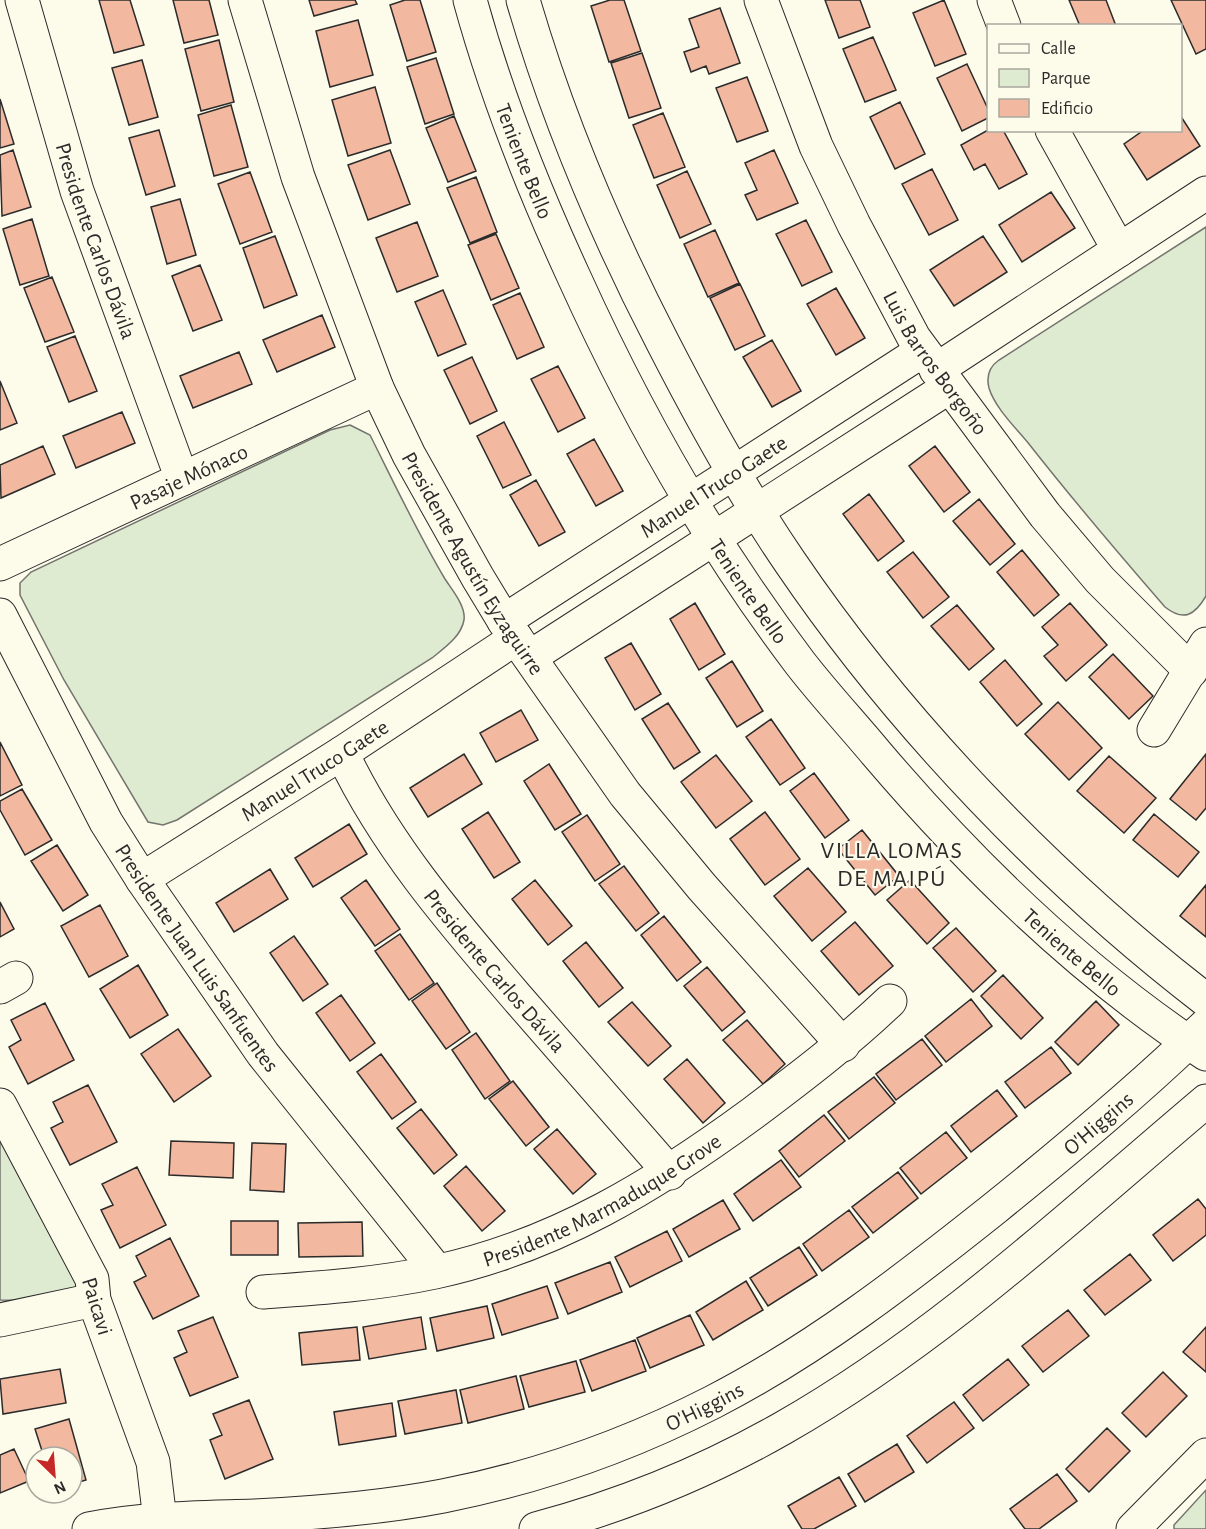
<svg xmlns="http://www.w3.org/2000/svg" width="1206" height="1529" font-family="'Alegreya Sans',sans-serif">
<rect width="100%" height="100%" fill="#fdfbea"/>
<!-- green -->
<path fill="#deebd1" stroke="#74746e" stroke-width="1.5" d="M1206 227V596C1195 615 1184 622 1165 607 1119 554 1073 500 1029 444 1016 428 995 408 989 388 986 376 989 367 999 360Z
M350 425 370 435C394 483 417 532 445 579 452 590 466 606 464 620 461 637 444 648 432 658L177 820 163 825 148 822 64 680 20 595V583L31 572 330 430Z
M0 1139 79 1283 68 1301 0 1300Z
M1206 1490V1529H1174V1525Z"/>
<!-- building -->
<path fill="#f2b8a0" stroke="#2b2b2b" stroke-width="1.5" d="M99 0H130L144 45 114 53Z
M173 0H209L218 35 184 43Z
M309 0H355L357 4 314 16Z
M405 0H420L436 52 407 61 390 5Z
M610 0H624L641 51 609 62 591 6Z
M825 0H860L870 27 839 38Z
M944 0 966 54 935 66 913 13Z
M1069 0H1106L1116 26H1080Z
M1171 0H1206V49L1196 54Z
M720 8 740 63 709 74 706 66 691 72 684 52 699 47 689 19Z
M358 20 373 75 330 87 316 31Z
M873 37 896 90 865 102 843 49Z
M219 40 234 102 201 111 185 49Z
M642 53 661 108 629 118 611 63Z
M436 58 454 114 425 124 407 67Z
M142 60 158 117 129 125 112 68Z
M967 64 988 109V118L962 131 937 78Z
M747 77 768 131 737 142 716 88Z
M375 87 391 143 348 156 332 100Z
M0 99 14 144 0 148Z
M900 102 925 154 895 169 870 117Z
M231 105 248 167 214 176 198 115Z
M663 113 685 167 654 178 633 125Z
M1180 115 1200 146 1147 180 1124 144 1144 130H1180Z
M454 116 476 171 448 182 426 128Z
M159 130 175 186 146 195 129 138Z
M988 130H1003L1027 174 999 189 985 164 974 170 961 145Z
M13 150 31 207 2 216 0 155Z
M390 150 410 204 368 220 348 165Z
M774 150 798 203 757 220 745 195 757 190 745 163Z
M932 169 958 220 929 235 902 184Z
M687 171 711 224 680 238 657 185Z
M250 172 272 232 240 244 218 184Z
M476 177 497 232 470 243 447 188Z
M1051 192 1075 228 1022 262 999 225Z
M180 199 196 255 167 264 151 207Z
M32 219 49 276 20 285 3 229Z
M806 220 832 272 802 286 776 234Z
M417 222 438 276 397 292 376 238Z
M715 230 739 283 708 297 684 244Z
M496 234 519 288 491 300 468 245Z
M275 236 297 295 264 308 243 248Z
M983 236 1007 272 954 306 930 270Z
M200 265 222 320 193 331 172 276Z
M52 277 74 332 45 342 24 288Z
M740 284 765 336 735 350 710 298Z
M836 288 865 338 836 355 807 304Z
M443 290 466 344 438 356 415 302Z
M520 293 544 347 517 359 493 305Z
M322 315 335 347 277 372 263 340Z
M75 336 97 391 69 402 47 347Z
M772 340 801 391 772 407 743 357Z
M239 352 252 384 193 408 180 376Z
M472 357 497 411 470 424 444 370Z
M558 366 585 418 558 432 531 379Z
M0 381 17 423 0 430Z
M122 412 135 443 76 468 63 436Z
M504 422 531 475 503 488 477 436Z
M594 439 623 491 596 506 567 454Z
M43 446 55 474 1 498 0 465Z
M935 446 970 492 944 512 909 466Z
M536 480 565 532 539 546 510 495Z
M869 494 904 541 878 561 843 514Z
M979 499 1015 544 990 565 953 521Z
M1022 550 1059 595 1034 616 997 572Z
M913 552 949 597 923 618 887 572Z
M695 603 725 654 699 670 670 619Z
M1070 603 1107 645 1066 681 1044 656 1058 645 1042 627Z
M957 605 994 649 969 670 931 626Z
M631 643 661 694 635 710 605 658Z
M1113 654 1153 696 1129 719 1089 677Z
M1005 660 1042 704 1017 726 980 682Z
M732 661 763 711 737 727 706 678Z
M1058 702 1102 748 1069 780 1025 734Z
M668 703 700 752 674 769 642 719Z
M521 710 538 740 496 762 480 733Z
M771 719 805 768 780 785 746 737Z
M0 742 22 785 0 796Z
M464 754 482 784 428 817 410 788Z
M1206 754V808L1196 820 1170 799Z
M716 755 752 801 716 828 681 782Z
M1109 756 1156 798 1124 833 1077 791Z
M549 764 581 814 555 830 524 781Z
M814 773 849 820 825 838 790 791Z
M22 789 52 840 25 855 0 810V801Z
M488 812 520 862 494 878 462 829Z
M765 812 800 859 765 885 730 839Z
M1154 814 1199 852 1178 877 1133 840Z
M587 815 620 864 595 881 562 832Z
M349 824 367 854 313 887 295 858Z
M862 830 899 876 875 895 838 849Z
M57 845 88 895 63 911 31 861Z
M624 866 659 913 636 931 599 884Z
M808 868 846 912 812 941 774 896Z
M270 869 288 899 234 932 216 903Z
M366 880 400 929 375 946 341 898Z
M535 880 572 926 548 945 512 899Z
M910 880 949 923 927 944 887 900Z
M1206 885V937L1180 916Z
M0 902 14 929 0 937Z
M100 905 128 956 89 977 61 926Z
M664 916 701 962 677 981 641 935Z
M855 922 893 966 859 995 821 951Z
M956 928 996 971 973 992 933 948Z
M400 934 434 983 409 1000 375 951Z
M294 936 328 984 303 1001 270 953Z
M586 942 623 988 599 1007 563 961Z
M138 965 168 1015 130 1038 100 989Z
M707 967 745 1012 722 1031 684 986Z
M1003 975 1043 1018 1021 1039 981 996Z
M437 983 470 1032 446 1049 412 1001Z
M341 995 375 1043 350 1061 316 1013Z
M971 999 992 1026 946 1062 925 1036Z
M1096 1001 1119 1025 1078 1065 1055 1042Z
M632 1002 671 1046 648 1066 608 1022Z
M45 1003 74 1060 28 1084 9 1047 21 1040 11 1020Z
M747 1020 785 1064 763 1084 723 1040Z
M178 1029 211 1076 174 1102 141 1054Z
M476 1033 510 1081 485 1099 452 1050Z
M922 1039 942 1065 896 1100 876 1074Z
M1051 1047 1071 1073 1025 1108 1005 1082Z
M381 1054 416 1102 392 1119 357 1072Z
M687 1059 725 1103 703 1123 664 1079Z
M874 1077 895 1103 849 1139 828 1112Z
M513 1081 549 1127 526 1146 489 1099Z
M88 1085 117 1142 70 1165 51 1128 63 1122 53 1102Z
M997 1090 1017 1116 971 1152 951 1126Z
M421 1109 457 1155 434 1174 397 1128Z
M824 1115 845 1141 799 1177 779 1151Z
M557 1129 596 1174 573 1194 534 1149Z
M946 1132 967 1158 921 1194 900 1168Z
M171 1141 234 1143 233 1178 169 1175Z
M252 1143 286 1144 284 1192 250 1190Z
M781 1160 801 1187 753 1221 734 1194Z
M466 1166 505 1211 482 1231 444 1186Z
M137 1167 166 1225 120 1248 101 1210 113 1205 102 1184Z
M898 1172 918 1198 873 1233 852 1207Z
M1198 1199 1206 1209V1235L1173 1261 1153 1235Z
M723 1200 740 1229 689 1257 673 1229Z
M849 1210 869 1237 822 1271 803 1244Z
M231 1221H278V1255H231Z
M362 1222 363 1256 299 1257 298 1223Z
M667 1231 682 1261 630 1287 615 1257Z
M170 1238 199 1296 153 1319 134 1282 146 1276 136 1256Z
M799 1247 817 1275 768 1306 750 1278Z
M1130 1254 1151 1280 1105 1315 1084 1290Z
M610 1262 622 1292 568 1314 555 1283Z
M746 1281 763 1310 713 1340 696 1312Z
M547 1286 558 1318 502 1335 492 1304Z
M487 1306 494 1338 437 1351 430 1318Z
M1068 1310 1089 1336 1043 1372 1022 1346Z
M690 1315 704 1345 650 1368 637 1338Z
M213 1317 238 1377 190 1396 174 1358 187 1352 178 1331Z
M421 1317 426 1349 369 1359 363 1327Z
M357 1327 360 1360 302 1365 299 1333Z
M1206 1327V1372L1183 1352Z
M635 1340 646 1371 592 1391 580 1360Z
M1008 1359 1029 1385 983 1421 963 1395Z
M576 1361 585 1392 529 1407 520 1376Z
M60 1369 66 1403 3 1414 0 1379Z
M1163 1372 1187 1396 1146 1437 1122 1413Z
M516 1376 524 1409 468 1423 460 1390Z
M456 1390 462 1423 405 1434 398 1401Z
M249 1400 273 1459 225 1479 210 1440 222 1435 213 1414Z
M954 1402 974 1428 927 1463 907 1436Z
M392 1403 396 1436 339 1445 334 1412Z
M69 1419 86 1480 72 1484V1457H44L35 1429Z
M1107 1428 1130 1451 1089 1492 1066 1469Z
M897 1444 914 1472 865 1502 848 1474Z
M14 1449 29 1481 0 1493V1455Z
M1057 1474 1077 1501 1039 1529H1025L1010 1509Z
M839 1477 856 1506 814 1529H802L788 1506Z"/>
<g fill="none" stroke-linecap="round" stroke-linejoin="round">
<defs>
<g id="minor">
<path id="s1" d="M22 0 77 191 182 479"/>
<path id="s2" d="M245 0 298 177 377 388 409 455 478 578 504 621 625 794 702 887 843 1045"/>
<path id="s3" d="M470 0C496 95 533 188 574 277 636 414 709 543 800 663 824 694 851 723 876 753 973 867 1081 972 1206 1054"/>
<path d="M523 0C558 120 606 233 663 343 702 419 742 492 790 562 900 724 1051 881 1206 1000"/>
<path id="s4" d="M761 0 816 146 854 225 914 338 1045 515 1100 580 1191 671"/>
<path d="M994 0 1004 26"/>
<path d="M1052 130 1119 250"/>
<path d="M936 370 1206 193"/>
<path id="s5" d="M0 564 377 388"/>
<path id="s6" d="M0 615 106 822 142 879 263 1054 437 1271"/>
<path id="s7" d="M504 621 922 351"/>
<path d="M530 657 949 387"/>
<path d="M1154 730 1206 644"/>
<path id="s8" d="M342 753C386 846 453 923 520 1001 570 1058 620 1115 670 1173"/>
<path id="s9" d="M142 879 342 753 516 638"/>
<path d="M0 987 16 978"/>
<path d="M0 1105 92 1279 94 1300 153 1462 160 1520"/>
<path id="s10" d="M263 1292C320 1288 379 1284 435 1272 556 1246 655 1185 753 1113 801 1077 847 1042 890 1001"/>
<path d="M0 1320 94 1300"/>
<path id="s11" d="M89 1529C143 1518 199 1518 254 1516 317 1513 381 1508 443 1496 535 1478 629 1445 713 1402 814 1350 906 1279 995 1208 1068 1149 1139 1090 1206 1025"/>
<path d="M536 1529C622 1506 706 1472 783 1428 938 1340 1071 1215 1206 1101"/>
<path d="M1133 1529 1206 1455"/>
</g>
</defs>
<!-- minor casing -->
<use href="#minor" stroke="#2b2b2b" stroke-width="35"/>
<!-- minor -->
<use href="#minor" stroke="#fdfbea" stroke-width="33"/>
</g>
<g text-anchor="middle" stroke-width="4.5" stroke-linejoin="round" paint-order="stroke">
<!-- street labels -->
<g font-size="22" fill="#2b2b2b" stroke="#fdfbea">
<text dy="8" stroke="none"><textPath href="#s3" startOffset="170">Teniente Bello</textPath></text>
<text dy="8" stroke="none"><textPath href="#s1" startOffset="252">Presidente Carlos Dávila</textPath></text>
<text dy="8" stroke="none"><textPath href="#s4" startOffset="404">Luis Barros Borgoño</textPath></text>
<text dy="8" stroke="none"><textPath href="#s5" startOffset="208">Pasaje Mónaco</textPath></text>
<text dy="8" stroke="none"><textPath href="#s7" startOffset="249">Manuel Truco Gaete</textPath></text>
<text dy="8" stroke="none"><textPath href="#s2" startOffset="610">Presidente Agustín Eyzaguirre</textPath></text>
<text dy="8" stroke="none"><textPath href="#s3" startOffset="656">Teniente Bello</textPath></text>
<text dy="8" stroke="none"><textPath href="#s9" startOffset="204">Manuel Truco Gaete</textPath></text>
<text dy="8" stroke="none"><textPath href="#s3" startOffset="1142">Teniente Bello</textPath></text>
<text dy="8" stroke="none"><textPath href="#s6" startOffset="396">Presidente Juan Luis Sanfuentes</textPath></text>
<text dy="8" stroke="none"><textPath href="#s8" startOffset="267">Presidente Carlos Dávila</textPath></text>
<text dy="8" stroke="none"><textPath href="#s11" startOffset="1119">O'Higgins</textPath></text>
<text dy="8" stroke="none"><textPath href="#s10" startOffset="356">Presidente Marmaduque Grove</textPath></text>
<text transform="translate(98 1306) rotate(73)" y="8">Paicavi</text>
<text dy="8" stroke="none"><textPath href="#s11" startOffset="633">O'Higgins</textPath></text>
</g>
<!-- neighbourhood labels -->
<g font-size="24" letter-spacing="1.5" fill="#2b2b2b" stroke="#fdfbea">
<text x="892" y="858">VILLA LOMAS<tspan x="892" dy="28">DE MAIPÚ</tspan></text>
</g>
</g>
<!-- legend -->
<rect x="987" y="24" width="195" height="108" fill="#fdfbea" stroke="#a9a89e" stroke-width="1.5"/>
<rect x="999" y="44" width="30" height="9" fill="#fdfbea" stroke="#a9a89e" stroke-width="1.5"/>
<text x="1041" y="54" font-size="18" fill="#2b2b2b">Calle</text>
<rect x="999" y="69" width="30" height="18" fill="#deebd1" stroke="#a9a89e" stroke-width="1.5"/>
<text x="1041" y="84" font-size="18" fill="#2b2b2b">Parque</text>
<rect x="999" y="99" width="30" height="18" fill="#f2b8a0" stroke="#a9a89e" stroke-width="1.5"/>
<text x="1041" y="114" font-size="18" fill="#2b2b2b">Edificio</text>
<!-- north arrow -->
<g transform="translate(54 1475) rotate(155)"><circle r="28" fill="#fdfbea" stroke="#a9a89e" stroke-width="1.5"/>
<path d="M0-4.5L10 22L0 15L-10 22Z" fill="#c62828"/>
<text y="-9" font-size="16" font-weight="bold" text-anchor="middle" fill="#2b2b2b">N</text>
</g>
</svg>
